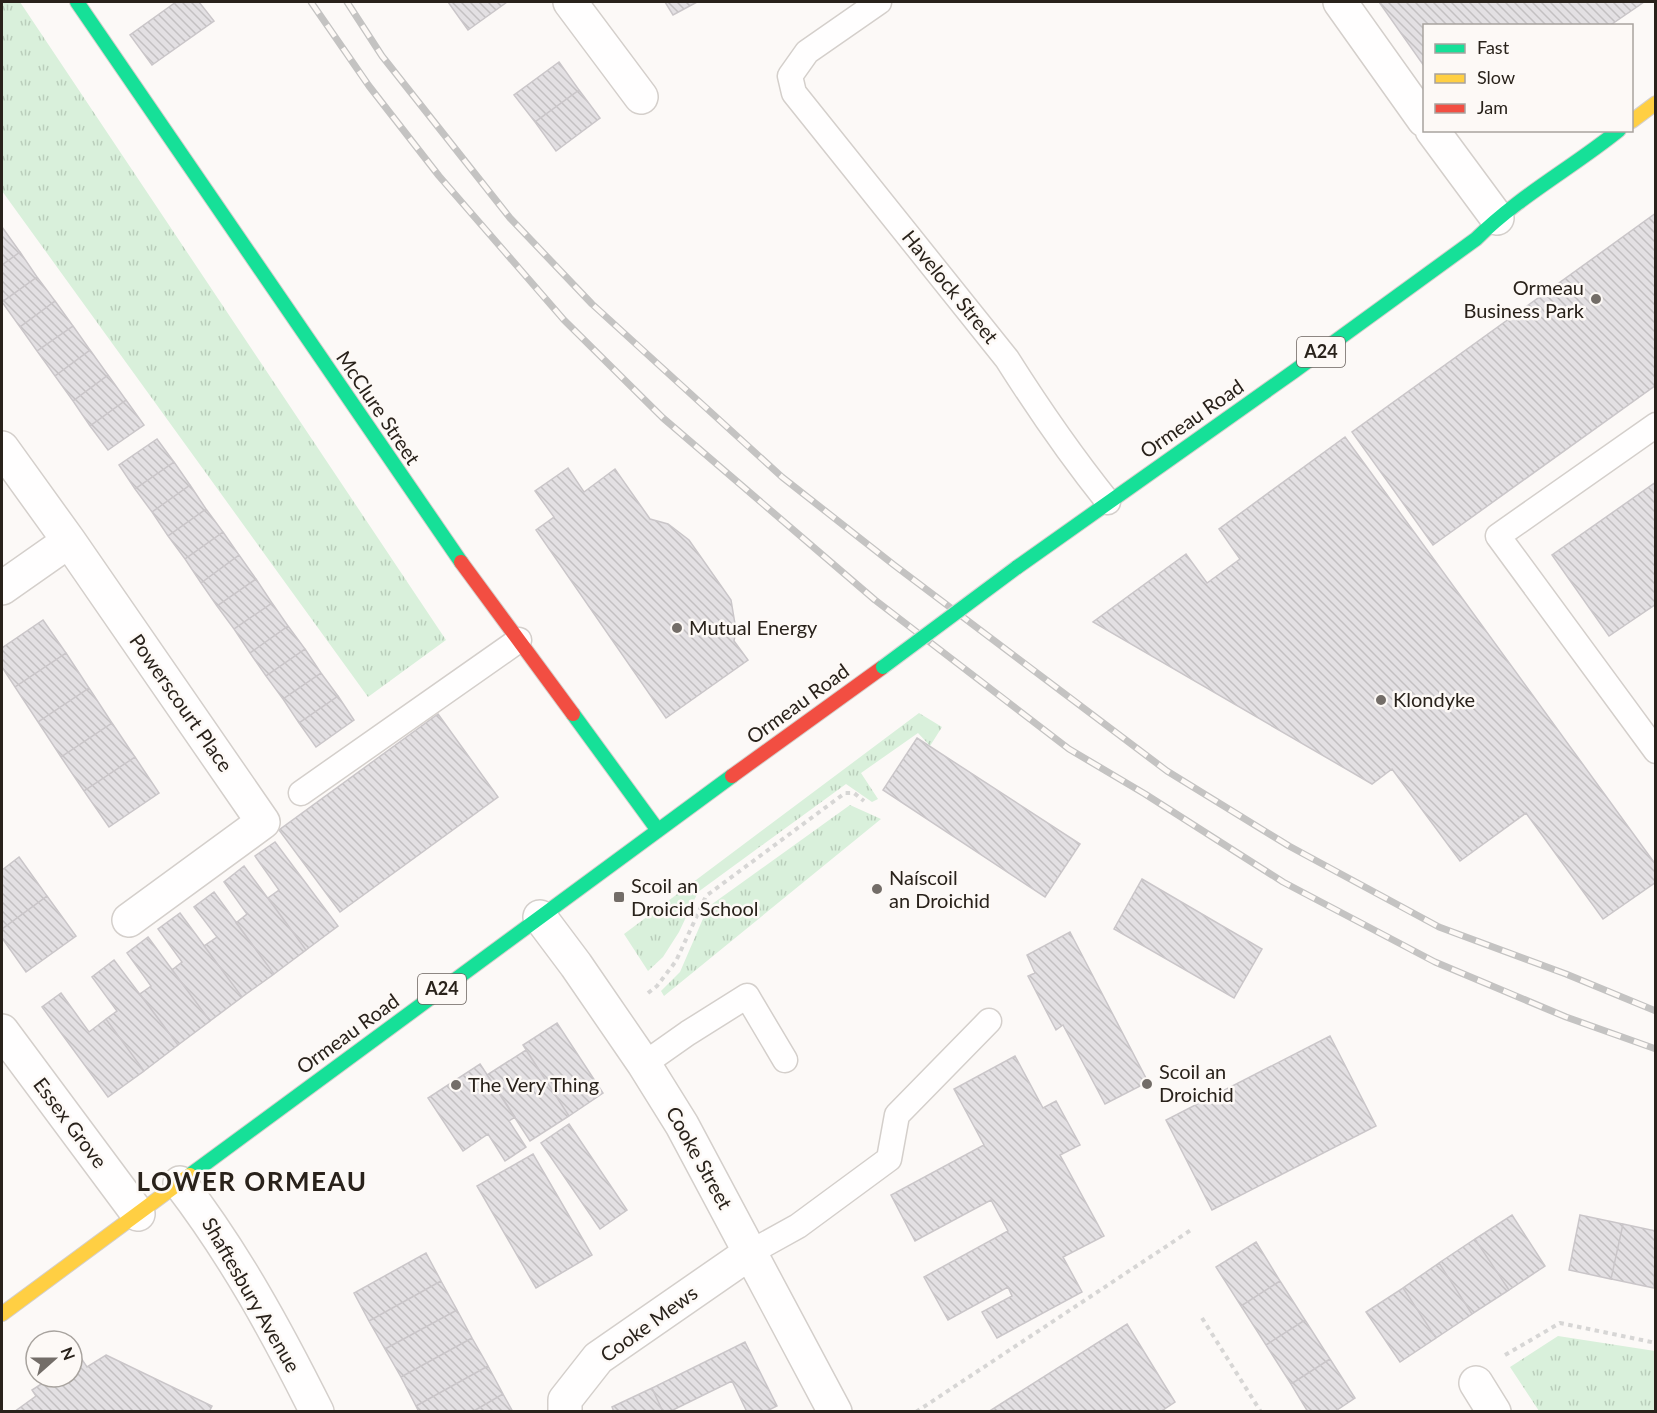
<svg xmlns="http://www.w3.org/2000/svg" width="1657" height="1413" font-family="Lato,sans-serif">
<defs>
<pattern id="grass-tufts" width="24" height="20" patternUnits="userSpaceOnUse" patternTransform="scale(1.5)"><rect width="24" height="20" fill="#d9f0db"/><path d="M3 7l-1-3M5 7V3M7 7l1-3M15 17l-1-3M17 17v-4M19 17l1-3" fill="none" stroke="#bacebb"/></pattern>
<pattern id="building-back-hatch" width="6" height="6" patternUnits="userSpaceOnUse" patternTransform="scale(1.5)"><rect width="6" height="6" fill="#e3e0e3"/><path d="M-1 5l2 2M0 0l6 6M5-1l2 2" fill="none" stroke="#c3c0c2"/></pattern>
</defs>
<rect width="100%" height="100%" fill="#fcf9f7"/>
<!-- grass -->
<path fill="url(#grass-tufts)" d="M2 2H20L446 640 368 697 2 191Z
M919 713 942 727 930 746 918 733 861 773 878 799 872 802 846 784 698 892 679 932 663 957 648 971 624 934Z
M850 805 881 819 664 996 661 991 680 972 708 907Z
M1558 1336 1655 1351V1411H1539L1510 1367Z"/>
<!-- building -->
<path fill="url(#building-back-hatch)" stroke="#cac6c9" stroke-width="1.5" d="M176 2H199L214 21 152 65 130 35Z
M448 2H507L468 30Z
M665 2H697L673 15Z
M1379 2H1644L1609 26H1424V66Z
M559 62 579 90 535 122 514 95Z
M579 90 600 118 556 151 535 122Z
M1656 213V385L1433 545 1352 432Z
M2 227 20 252 2 265Z
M20 252 37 277 2 302V265Z
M37 277 55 301 20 327 2 302Z
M55 301 73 326 37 351 20 327Z
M73 326 90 350 55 376 37 351Z
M90 350 108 375 73 401 55 376Z
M108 375 126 400 90 426 73 401Z
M126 400 144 425 108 450 90 426Z
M1345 437 1656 865V882L1603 919 1526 813 1460 861 1392 769 1372 784 1093 622 1186 554 1207 583 1240 559 1219 529Z
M157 439 174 462 135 489 119 465Z
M174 462 190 485 152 512 135 489Z
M568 468 584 492 615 469 650 519 668 524 689 540 731 600 736 630 734 641 748 660 666 718 536 530 554 517 535 491Z
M1656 482V604L1609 636 1552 555Z
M190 485 206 509 168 536 152 512Z
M206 509 223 532 185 559 168 536Z
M223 532 239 555 201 583 185 559Z
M239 555 256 579 217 606 201 583Z
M256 579 272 603 234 629 217 606Z
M272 603 288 626 250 653 234 629Z
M43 620 66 653 15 687 2 667V648Z
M288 626 305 649 266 676 250 653Z
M305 649 321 673 283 699 266 676Z
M66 653 89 688 38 722 15 687Z
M321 673 338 696 299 723 283 699Z
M89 688 112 723 61 757 38 722Z
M338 696 354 720 316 747 299 723Z
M438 714 498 797 340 912 279 830Z
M112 723 135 757 84 791 61 757Z
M917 738 1080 844 1045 897 883 790Z
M135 757 159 793 109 827 84 791Z
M275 842 338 926 306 950 268 898 279 890 255 856Z
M19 857 47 896 2 929V870Z
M244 866 306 950 274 974 236 923 247 914 224 882Z
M1142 879 1262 949 1234 998 1114 929Z
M214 892 274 974 242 997 204 946 217 937 194 907Z
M47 896 76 936 26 972 2 938V929Z
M180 913 242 997 210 1021 172 970 182 962 158 929Z
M1070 932 1148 1082 1105 1104 1063 1025 1056 1030 1028 976 1035 973 1027 955Z
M148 937 210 1021 178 1045 140 994 151 986 127 953Z
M114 960 178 1045 144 1071 106 1019 117 1011 92 977Z
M61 993 89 1032 106 1019 144 1071 108 1097 42 1007Z
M557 1023 603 1093 569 1116 523 1045Z
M1330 1036 1376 1126 1212 1210 1166 1120Z
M526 1050 569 1116 530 1141 487 1075Z
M1015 1056 1043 1108 1056 1101 1080 1145 1060 1155 1104 1236 1063 1257 1082 1292 997 1338 982 1312 1012 1296 1008 1287 948 1320 924 1277 1008 1231 991 1200 915 1241 891 1195 984 1145 954 1089Z
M480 1064 515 1117 509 1121 526 1147 505 1161 488 1134 463 1151 428 1098Z
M569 1124 627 1210 600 1229 541 1143Z
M533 1154 592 1255 536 1288 477 1186Z
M1512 1215 1545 1266 1509 1290 1475 1239Z
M1580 1215 1623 1224 1611 1279 1569 1270Z
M1623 1224 1656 1231 1654 1288 1611 1279Z
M1475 1239 1509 1290 1472 1314 1439 1263Z
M1256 1242 1280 1281 1241 1306 1216 1267Z
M426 1253 441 1281 369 1321 354 1293Z
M1439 1263 1472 1314 1436 1338 1403 1288Z
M441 1281 457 1310 385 1349 369 1321Z
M1280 1281 1305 1320 1266 1345 1241 1306Z
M1403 1288 1436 1338 1400 1362 1366 1312Z
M457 1310 472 1338 401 1377 385 1349Z
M1305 1320 1330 1359 1291 1384 1266 1345Z
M1127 1324 1175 1402 1160 1412H988Z
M472 1338 488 1366 416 1406 401 1377Z
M745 1342 777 1406 765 1412H747L732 1381 669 1412H663L652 1388Z
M106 1355 212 1406 209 1412H14L36 1396 32 1390 52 1377H72V1364L81 1358 87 1367Z
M1330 1359 1355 1398 1334 1412H1308L1291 1384Z
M488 1366 503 1394 472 1412H419L416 1406Z
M652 1388 663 1412H614L612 1407Z
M503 1394 513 1412H472Z"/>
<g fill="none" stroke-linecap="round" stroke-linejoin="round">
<defs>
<path id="lane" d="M879 2 807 52 790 76 794 93 1007 359C1038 408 1071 456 1108 502
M1656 425 1498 536 1656 751
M301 793 519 640
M644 1064 688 1033 747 996 785 1060
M751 1252 798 1226 889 1159 897 1115 989 1021"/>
<path id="street" d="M570 2 641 97
M1340 2 1424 120
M1432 130 1497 218
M2 448 69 541 263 822 129 920
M2 588 69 541
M540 917 576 965 644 1064 682 1125 835 1412
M2 1031 138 1214
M180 1183C235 1255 276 1330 317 1412
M1476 1383 1494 1412
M565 1412V1400L598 1358 751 1252"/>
<path id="fast" d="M77 2 461 562
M1016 568 1293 372 1476 239C1519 196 1572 168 1619 130
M573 714 657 829
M190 1175 732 776"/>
<path id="slow" d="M1632 121 1656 103
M2 1314 190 1175"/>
<path id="jam" d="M461 562 573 714
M732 776 883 667"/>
</defs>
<!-- lane casing -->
<use href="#lane" stroke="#d4cfcb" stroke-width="27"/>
<!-- street casing -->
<use href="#street" stroke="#d4cfcb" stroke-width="36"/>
<!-- fast casing -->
<use href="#fast" stroke="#d4cfcb" stroke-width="16"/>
<!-- slow casing -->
<use href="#slow" stroke="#d4cfcb" stroke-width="16"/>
<!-- jam casing -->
<use href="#jam" stroke="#d4cfcb" stroke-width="16"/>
<!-- path -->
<path stroke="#d7d6d5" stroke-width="4" stroke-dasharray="4.5 4.5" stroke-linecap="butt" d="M648 993 657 986 676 961 706 896 845 793H854L864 801
M1202 1318 1261 1412
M1505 1355 1560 1323 1656 1343
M916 1412 1191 1230"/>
<!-- lane -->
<use href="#lane" stroke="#fffefe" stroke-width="24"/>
<!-- street -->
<use href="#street" stroke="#fffefe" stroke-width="33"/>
<!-- fast -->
<use href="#fast" stroke="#16e098" stroke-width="14"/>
<!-- slow -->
<use href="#slow" stroke="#ffcf43" stroke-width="14"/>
<!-- jam -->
<use href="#jam" stroke="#f24e42" stroke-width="14"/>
<defs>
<path id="rail" d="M311 2 369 86 439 176 564 320 663 418 875 600 1069 749 1145 794 1283 882 1435 962 1566 1017 1656 1049
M347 2 382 56 510 218 592 304 782 477 894 565 1167 771 1289 846 1439 927 1566 974 1656 1011"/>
</defs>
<!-- rail casing -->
<use href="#rail" stroke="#c4c3c2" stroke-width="7"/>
<!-- rail -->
<use href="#rail" stroke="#fdf9f6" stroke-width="4.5" stroke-dasharray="14" stroke-linecap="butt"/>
<defs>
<path id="fast-bridge" d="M883 667 1016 568"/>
</defs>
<!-- fast-bridge casing -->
<use href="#fast-bridge" stroke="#d8d5d3" stroke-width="16" stroke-linecap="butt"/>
<!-- fast-bridge -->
<use href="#fast-bridge" stroke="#16e098" stroke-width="14"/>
</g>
<!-- markers -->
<g fill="#736d68" stroke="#fdf9f6" stroke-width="2">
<circle cx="1596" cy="299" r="6"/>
<circle cx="677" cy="628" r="6"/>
<circle cx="1381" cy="700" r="6"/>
<circle cx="877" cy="889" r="6"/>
<rect x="613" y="891" width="12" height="12" rx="3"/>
<circle cx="1147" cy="1084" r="6"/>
<circle cx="456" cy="1085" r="6"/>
</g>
<g text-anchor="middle" stroke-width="5" stroke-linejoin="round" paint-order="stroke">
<!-- shield labels -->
<g fill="#fdf9f6" stroke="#69625d" stroke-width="1.5">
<rect x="1297" y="337" width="48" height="30" rx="4.5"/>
<rect x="418" y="974" width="48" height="30" rx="4.5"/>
</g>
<g font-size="18" font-weight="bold" fill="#29221b">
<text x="1321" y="358">A24</text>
<text x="442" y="995">A24</text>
</g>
<!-- street labels -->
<g font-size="20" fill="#29221b" stroke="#fdf9f6">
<text transform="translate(950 287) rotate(51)" y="7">Havelock Street</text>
<text transform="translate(378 408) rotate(56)" y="7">McClure Street</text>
<text transform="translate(1192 419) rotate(-35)" y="7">Ormeau Road</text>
<text transform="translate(181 703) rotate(55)" y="7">Powerscourt Place</text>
<text transform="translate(798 704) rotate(-36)" y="7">Ormeau Road</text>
<text transform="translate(348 1034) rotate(-36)" y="7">Ormeau Road</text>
<text transform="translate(70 1123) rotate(53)" y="7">Essex Grove</text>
<text transform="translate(699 1158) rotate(61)" y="7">Cooke Street</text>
<text transform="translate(251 1295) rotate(60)" y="7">Shaftesbury Avenue</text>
<text transform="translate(649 1324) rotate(-36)" y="7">Cooke Mews</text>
</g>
<!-- poi labels -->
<g font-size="20" fill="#29221b" stroke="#fdf9f6" text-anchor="start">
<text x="1584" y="295" text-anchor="end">Ormeau<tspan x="1584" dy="23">Business Park</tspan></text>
<text x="689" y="635">Mutual Energy</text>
<text x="1393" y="707">Klondyke</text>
<text x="889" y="885">Naíscoil<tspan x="889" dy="23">an Droichid</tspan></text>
<text x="631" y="893">Scoil an<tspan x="631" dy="23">Droicid School</tspan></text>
<text x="1159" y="1079">Scoil an<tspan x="1159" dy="23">Droichid</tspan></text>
<text x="468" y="1092">The Very Thing</text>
</g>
<!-- district labels -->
<g font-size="26" font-weight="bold" letter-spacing="1.5" fill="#29221b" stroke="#fdf9f6">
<text x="252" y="1191">LOWER ORMEAU</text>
</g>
</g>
<!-- border -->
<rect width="1657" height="1413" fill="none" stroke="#29221b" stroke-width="6"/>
<!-- legend -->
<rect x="1423" y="24" width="210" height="108" fill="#fdf9f6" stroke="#a8a39e" stroke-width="1.5"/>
<rect x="1435" y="44" width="30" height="9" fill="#16e098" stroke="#a8a39e" stroke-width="1.5"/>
<text x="1477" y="54" font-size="18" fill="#29221b">Fast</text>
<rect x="1435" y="74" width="30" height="9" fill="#ffcf43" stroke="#a8a39e" stroke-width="1.5"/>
<text x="1477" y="84" font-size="18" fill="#29221b">Slow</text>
<rect x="1435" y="104" width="30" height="9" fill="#f24e42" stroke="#a8a39e" stroke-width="1.5"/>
<text x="1477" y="114" font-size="18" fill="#29221b">Jam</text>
<!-- north arrow -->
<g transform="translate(54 1359) rotate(69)"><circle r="28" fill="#fdf9f6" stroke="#a8a39e" stroke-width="1.5"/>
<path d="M0-4.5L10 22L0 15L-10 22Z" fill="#736d68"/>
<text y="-9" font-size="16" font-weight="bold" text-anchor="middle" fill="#29221b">N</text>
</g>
</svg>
